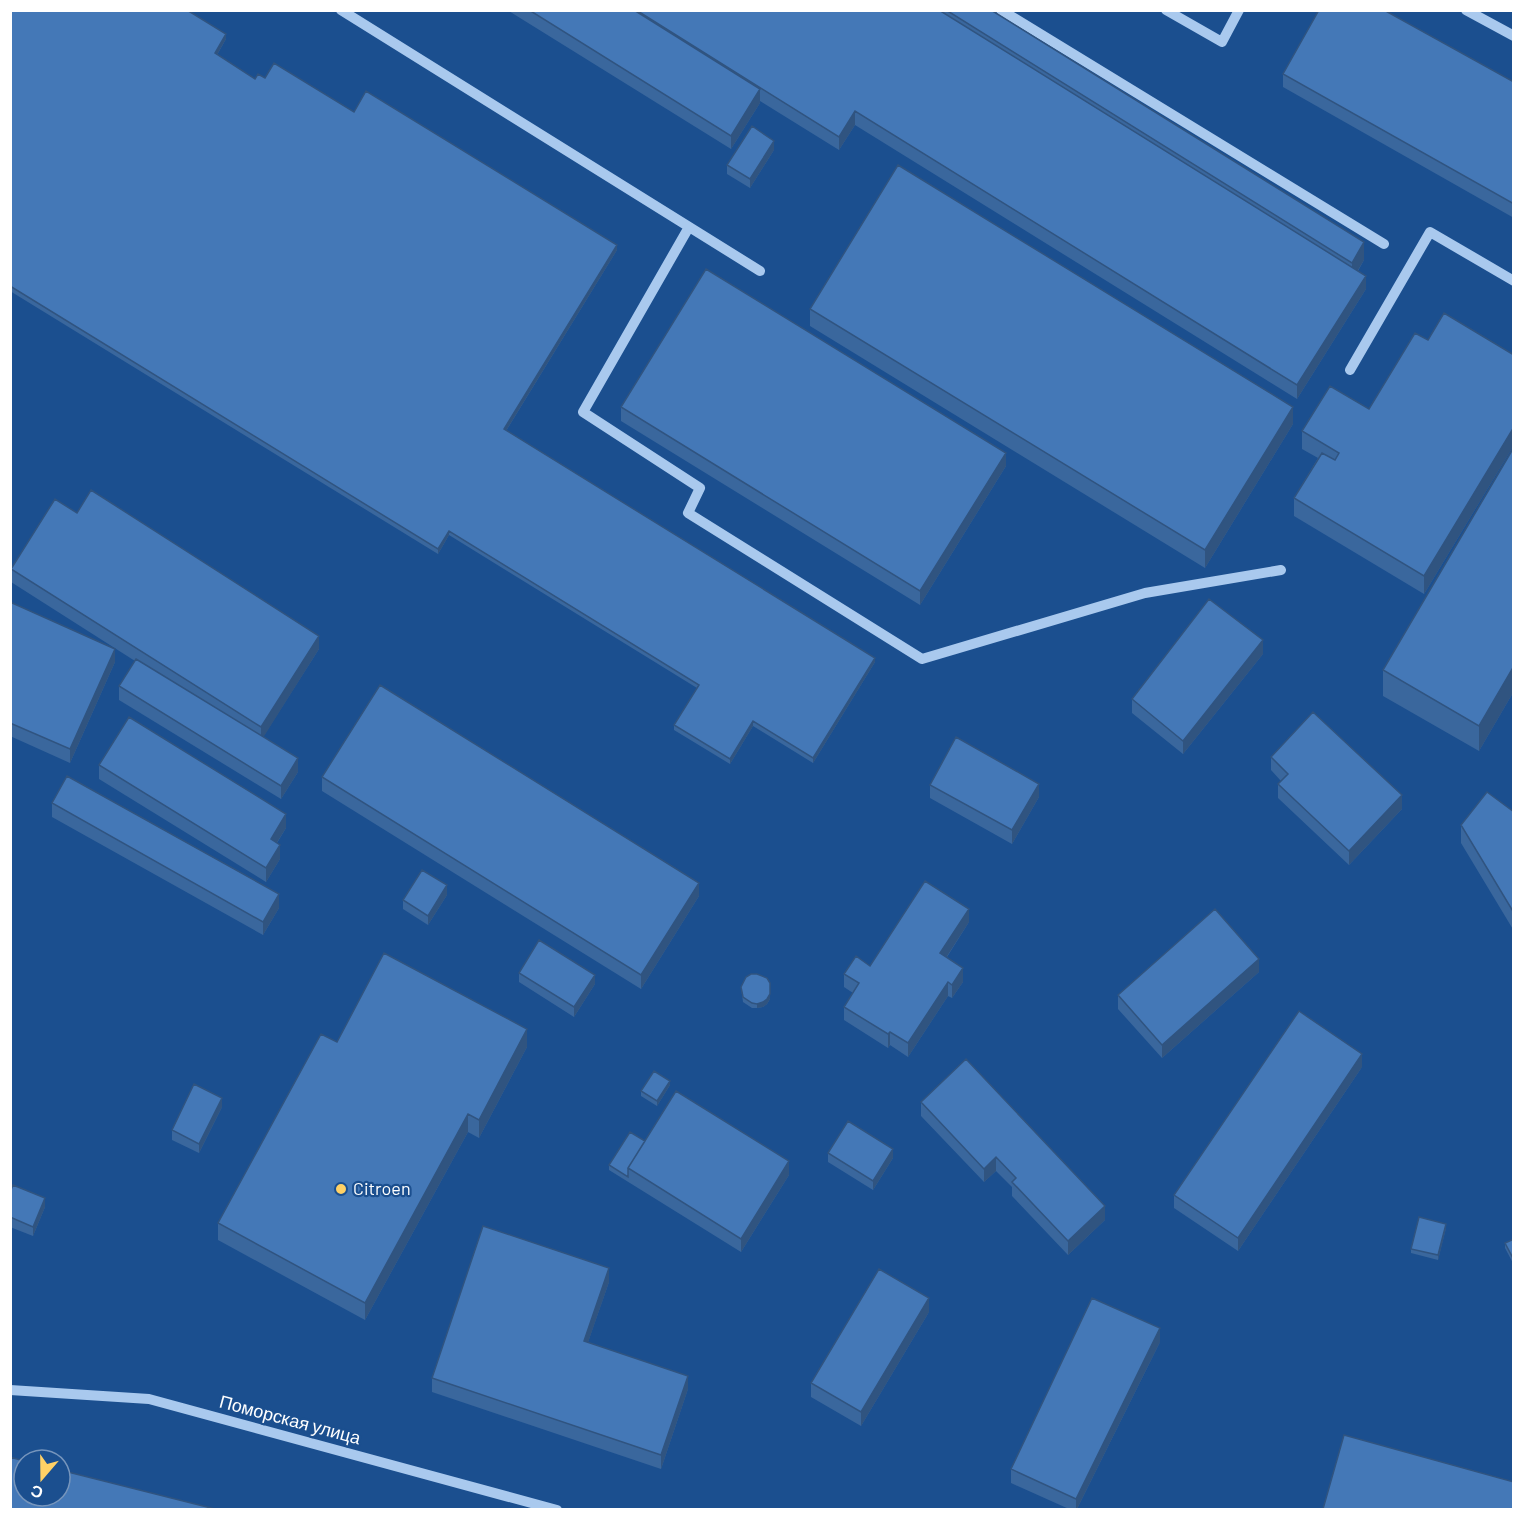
<svg xmlns="http://www.w3.org/2000/svg" width="1524" height="1520" font-family="Barlow,sans-serif">
<rect width="100%" height="100%" fill="#1b4f8f"/>
<g fill="none" stroke-linecap="round" stroke-linejoin="round">
<!-- minor -->
<path stroke="#a9c9ee" stroke-width="10" d="M341 10 760 271
M1001 10 1384 244
M1166 10 1222 42 1239 10
M1466 10 1514 36
M689 227 583 412 700 488 688 513 922 659 1145 593 1281 570
M1350 370 1430 232 1514 281
M10 1390 149 1399 557 1510"/>
</g>
<!-- wall -->
<path fill="#3a679d" d="M10 10 226 39 217 55 255 79 265 78 354 112 617 250 506 431 875 662 813 763 753 726 730 764 674 730V725L697 688 449 535 438 554 10 291Z
M507 10H991L1364 260 1358 271 1366 289 1297 399 855 125 839 150 760 101V103L731 149Z
M1283 74 1514 82V218L1283 87Z
M774 150 750 188 727 174V165Z
M810 309 1293 424 1205 568 810 326Z
M1428 340 1514 355V445L1424 594 1294 516V498L1318 458 1302 449V431L1369 409Z
M621 407 1006 466 920 605 621 421Z
M1514 447V691L1479 751 1383 696V670Z
M77 513 319 649 263 737 298 772 281 799 119 700V686L135 661 11 582V569Z
M10 602 115 662 70 763 10 736Z
M1263 654 1183 754 1132 713V699Z
M1271 757 1402 809 1349 865 1278 798V784L1281 781 1271 770Z
M99 765 286 828 277 843 280 859 266 882 99 779Z
M322 777 699 896 641 989 322 791Z
M930 785 1039 797 1012 844 930 798Z
M52 803 279 908 263 935 52 817Z
M1514 812V931L1461 843V825Z
M447 895 428 925 403 909V900Z
M969 922 947 957 963 982 952 998 948 996 908 1057 890 1045 888 1048 844 1020V1007L853 993 844 987V974L870 966Z
M1259 972 1162 1058 1118 1009V995Z
M519 973 595 984 574 1017 519 982Z
M741 987 770 999 767 1004 763 1007 757 1008H752L743 1002Z
M337 1042 527 1047 479 1138 468 1132 365 1320 218 1240V1223Z
M1362 1067 1238 1251 1174 1208V1195Z
M670 1085 657 1106 641 1096V1091Z
M921 1102 1105 1220 1068 1255 1012 1196V1187L996 1171 984 1182 921 1116Z
M222 1107 199 1153 172 1140V1130Z
M645 1141 789 1175 741 1252 609 1170V1165Z
M828 1153 893 1158 873 1190 828 1162Z
M10 1192 45 1207 33 1236 10 1227Z
M1446 1228 1438 1260 1411 1253V1249Z
M1514 1239V1265L1505 1248V1243Z
M609 1282 588 1342 688 1389 661 1469 432 1392V1378Z
M929 1312 861 1426 811 1397V1383Z
M1160 1342 1077 1509H1069L1011 1483V1469Z"/>
<!-- shaded-wall -->
<path fill="#305480" d="M226 34V39L215 58V53Z
M760 89V103L731 149V136Z
M855 111V125L839 150V137Z
M774 141V150L750 188V179Z
M1364 242V260L1352 280V263Z
M617 245V250L504 434V429Z
M1366 276V289L1297 399V385Z
M1293 407V424L1205 568V550Z
M1514 427V445L1424 594V576Z
M1006 453V466L920 605V591Z
M449 531V535L438 554V549Z
M319 636V649L261 741V727Z
M1263 640V654L1183 754V741Z
M115 649V662L70 763V749Z
M875 658V662L813 763V758Z
M1514 666V691L1479 751V726Z
M753 721V726L730 764V759Z
M298 758V772L281 799V786Z
M1039 784V797L1012 844V830Z
M1402 795V809L1349 865V851Z
M286 814V828L271 852V839Z
M280 845V859L266 882V868Z
M699 883V896L641 989V975Z
M447 885V895L428 925V916Z
M279 894V908L263 935V922Z
M969 909V922L940 967V953Z
M1259 959V972L1162 1058V1045Z
M963 968V982L952 998V985Z
M595 975V984L574 1017V1007Z
M948 982V996L908 1057V1043Z
M770 994V999L767 1004 763 1007 757 1008V1004Z
M527 1029V1047L479 1138V1120Z
M890 1032V1045L888 1048V1034Z
M1362 1054V1067L1238 1251V1238Z
M670 1081V1085L657 1106V1101Z
M222 1098V1107L199 1153V1144Z
M468 1114V1132L365 1320V1303Z
M893 1149V1158L873 1190V1181Z
M996 1157V1171L984 1182V1169Z
M789 1161V1175L741 1252V1239Z
M45 1198V1207L33 1236V1227Z
M1105 1206V1220L1068 1255V1241Z
M1446 1224V1228L1438 1260V1255Z
M609 1268V1282L584 1354V1341Z
M929 1298V1312L861 1426V1412Z
M1160 1328V1342L1077 1509H1076V1499Z
M688 1376V1389L661 1469V1455Z"/>
<!-- building -->
<path fill="#4478b7" stroke="#305480" stroke-width="1.5" d="M10 10H187L226 34 215 53 255 79 258 74 265 78 274 63 354 112 366 91 617 245 504 429 875 658 813 758 753 721 730 759 674 725 699 685 449 531 438 549 10 286Z
M529 10H634L760 89 731 136Z
M636 10H939L1366 276 1297 385 855 111 839 137Z
M946 10H991L1364 242 1352 263Z
M1319 10H1384L1514 82V204L1283 74Z
M752 126 774 141 750 179 727 165Z
M898 165 1293 407 1205 550 810 309Z
M706 269 1006 453 920 591 621 407Z
M1444 313 1514 355V427L1424 576 1294 498 1322 453 1335 460 1339 453 1302 431 1330 386 1369 409 1415 333 1428 340Z
M1514 447V666L1479 726 1383 670Z
M91 490 319 636 261 727 11 569 55 499 77 513Z
M1209 599 1263 640 1183 741 1132 699Z
M10 602 115 649 70 749 10 723Z
M136 659 298 758 281 786 119 686Z
M380 685 699 883 641 975 322 777Z
M1313 712 1402 795 1349 851 1278 784 1288 774 1271 757Z
M129 717 286 814 271 839 280 845 266 868 99 765Z
M956 737 1039 784 1012 830 930 785Z
M67 776 279 894 263 922 52 803Z
M1487 792 1514 812V913L1461 825Z
M422 870 447 885 428 916 403 900Z
M925 881 969 909 940 953 963 968 952 985 948 982 908 1043 890 1032 888 1034 844 1007 859 983 844 974 856 956 870 966Z
M1215 909 1259 959 1162 1045 1118 995Z
M539 940 595 975 574 1007 519 973Z
M384 953 527 1029 479 1120 468 1114 365 1303 218 1223 321 1034 337 1042Z
M751 974H757L767 978 770 983V994L767 999 763 1002 757 1004 752 1003 743 997 741 987 746 977Z
M1299 1011 1362 1054 1238 1238 1174 1195Z
M966 1059 1105 1206 1068 1241 1012 1182 1016 1178 996 1157 984 1169 921 1102Z
M654 1071 670 1081 657 1101 641 1091Z
M194 1084 222 1098 199 1144 172 1130Z
M676 1091 789 1161 741 1239 628 1168Z
M848 1121 893 1149 873 1181 828 1153Z
M630 1132 645 1141 628 1168V1177L609 1165Z
M13 1185 45 1198 33 1227 10 1217V1192Z
M1419 1217 1446 1224 1438 1255 1411 1249Z
M483 1226 609 1268 584 1341 688 1376 661 1455 432 1378Z
M1514 1239V1260L1505 1243Z
M879 1269 929 1298 861 1412 811 1383Z
M1092 1298 1160 1328 1076 1499 1011 1469Z
M1344 1435 1514 1482V1509H1323Z
M10 1457 24 1461V1496H60V1470L215 1509H10Z"/>
<!-- markers -->
<circle fill="#ffd166" stroke="#1b4f8f" stroke-width="2" cx="341" cy="1189" r="6"/>
<g text-anchor="middle" stroke-width="4.5" stroke-linejoin="round" paint-order="stroke">
<!-- poi labels -->
<g font-size="18" fill="#fff" stroke="#1b4f8f" text-anchor="start">
<text x="353" y="1195">Citroen</text>
</g>
<!-- street labels -->
<g font-size="18" fill="#fff" stroke="#1b4f8f">
<text transform="translate(290 1420) rotate(15)" y="6">Поморская улица</text>
</g>
</g>
<!-- border -->
<rect width="1524" height="1520" fill="none" stroke="#ffffff" stroke-width="24"/>
<!-- north arrow -->
<g transform="translate(42 1478) rotate(200)"><circle r="28" fill="#1b4f8f" stroke="#7695bc" stroke-width="1.5"/>
<path d="M0-4.5L10 22L0 15L-10 22Z" fill="#ffd166"/>
<text y="-9" font-size="16" font-weight="bold" text-anchor="middle" fill="#ffffff">С</text>
</g>
</svg>
